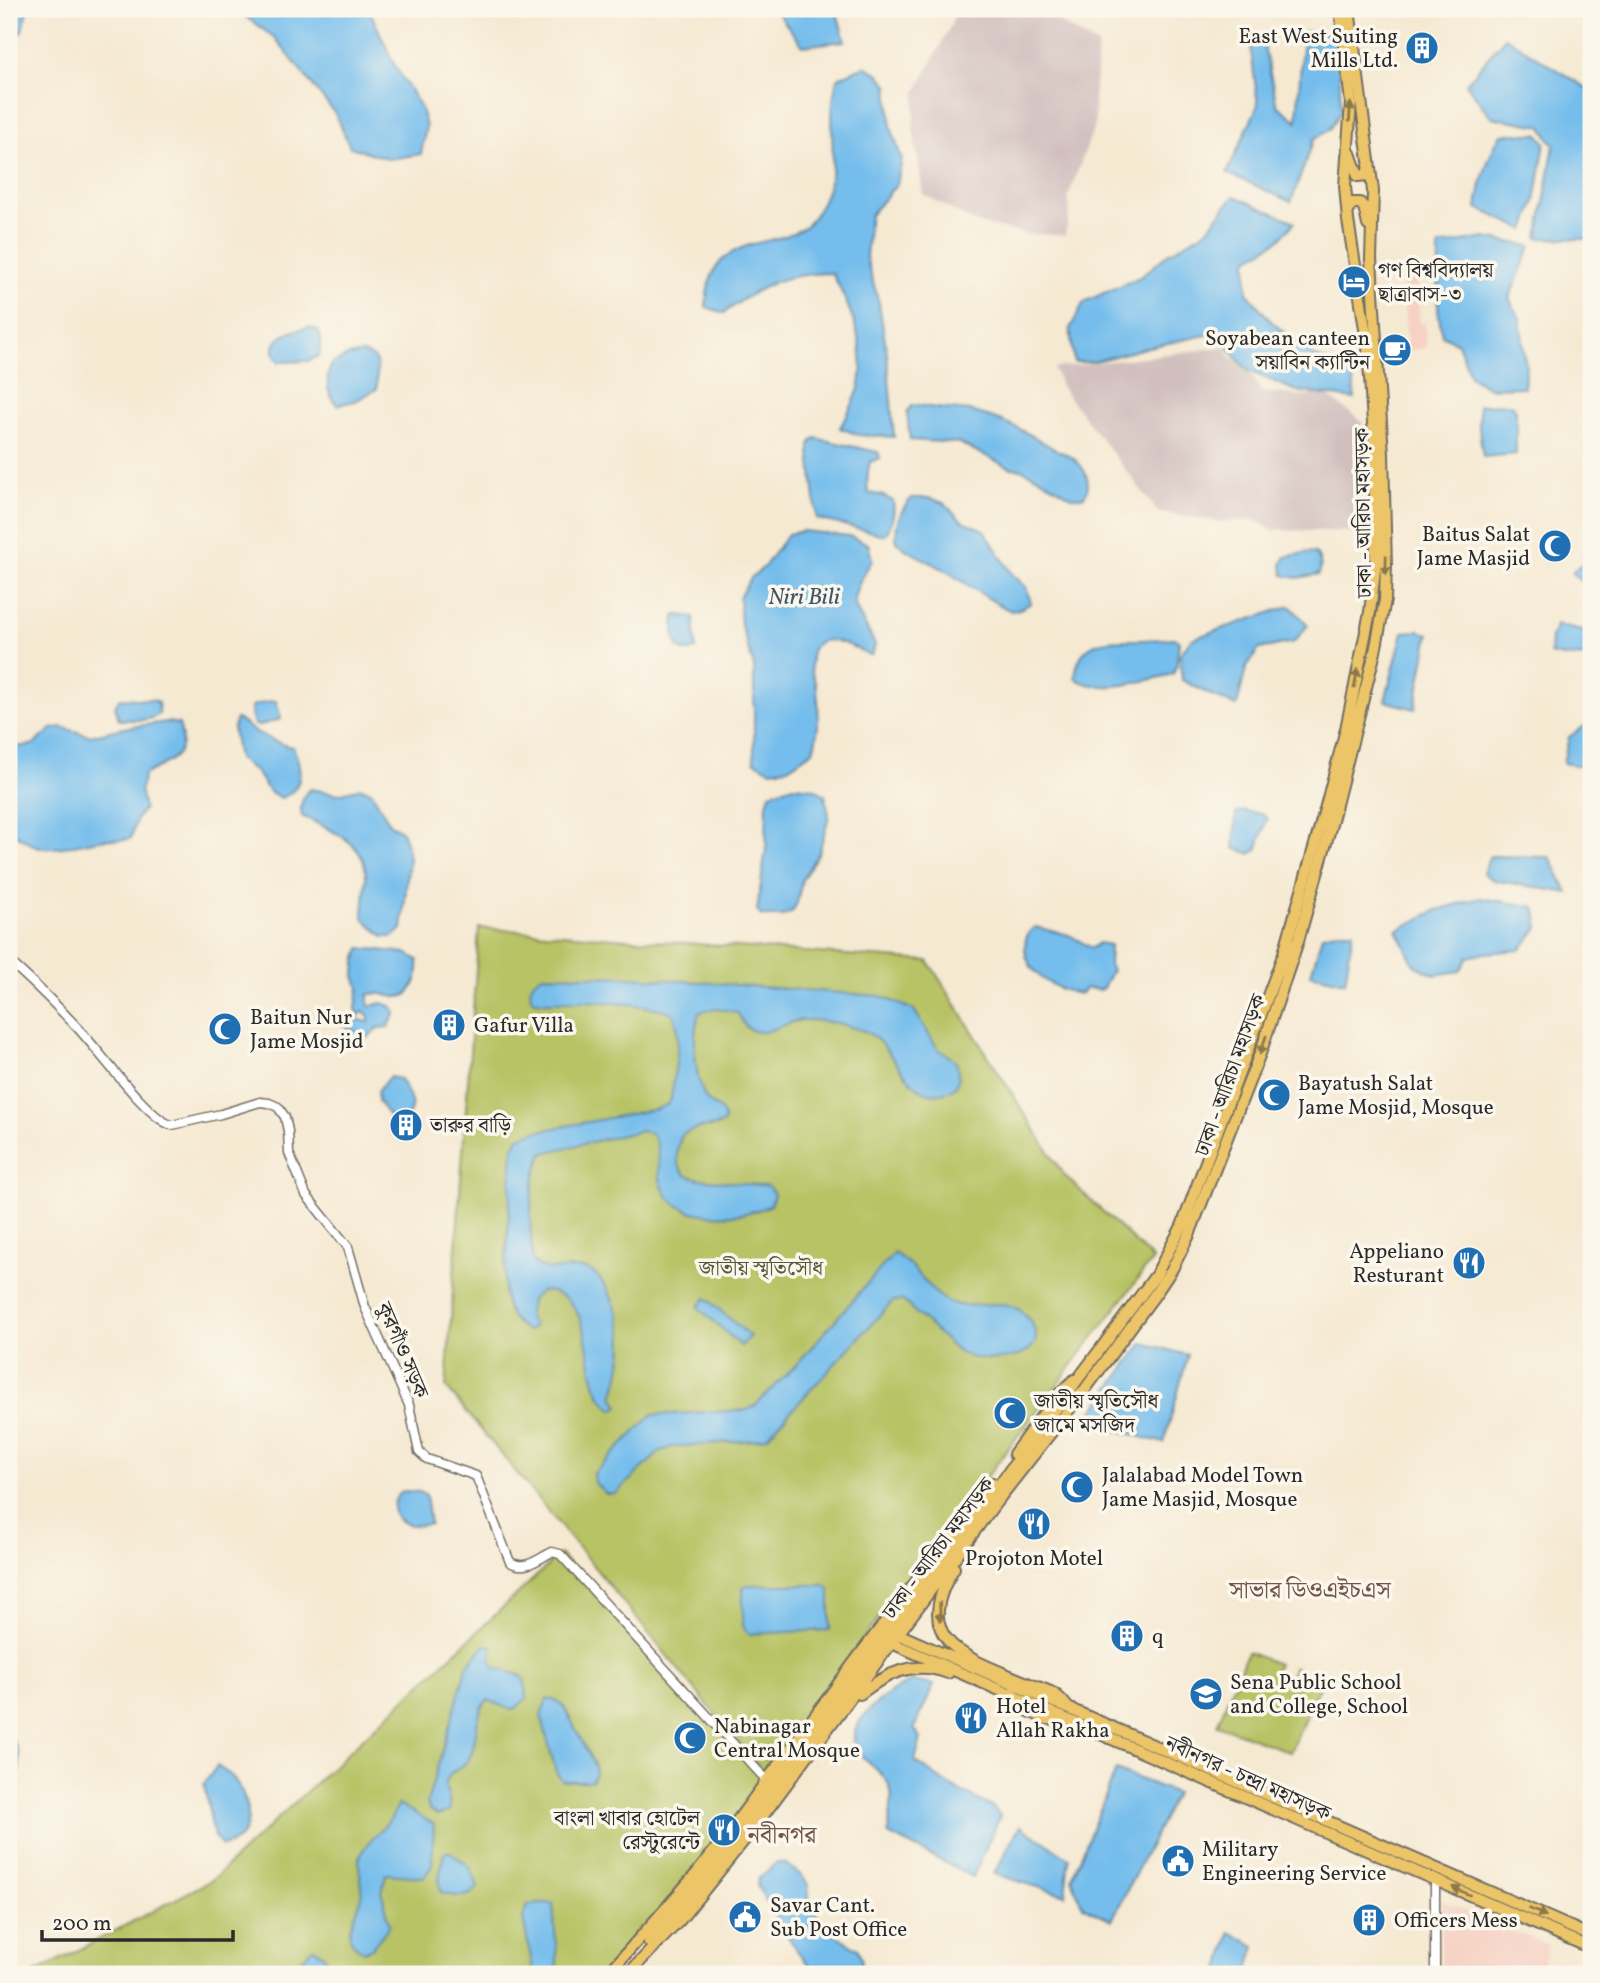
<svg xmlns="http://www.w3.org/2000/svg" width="1600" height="1983" font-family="Vollkorn,'Noto Serif Bengali',serif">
<rect width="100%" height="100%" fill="#fbf7ec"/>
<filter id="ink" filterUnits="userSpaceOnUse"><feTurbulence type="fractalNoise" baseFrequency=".0143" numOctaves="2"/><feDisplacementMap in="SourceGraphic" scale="14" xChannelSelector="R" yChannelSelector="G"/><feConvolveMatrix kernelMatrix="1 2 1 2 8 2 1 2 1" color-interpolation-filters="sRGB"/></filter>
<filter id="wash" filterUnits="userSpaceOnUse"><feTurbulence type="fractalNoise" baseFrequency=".00686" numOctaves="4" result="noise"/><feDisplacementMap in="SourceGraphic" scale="28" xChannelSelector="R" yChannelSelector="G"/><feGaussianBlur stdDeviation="1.57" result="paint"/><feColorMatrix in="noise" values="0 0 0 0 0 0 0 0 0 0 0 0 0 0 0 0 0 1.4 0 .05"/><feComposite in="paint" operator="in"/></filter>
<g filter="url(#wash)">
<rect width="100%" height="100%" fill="#f5e9d2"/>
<!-- built -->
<path fill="#f6d2c4" d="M1416 273 1420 323H1425L1426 348 1407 350 1402 274Z
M1441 1900 1548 1945 1540 1974H1441Z"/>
<!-- industrial -->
<path fill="#d1bfbe" d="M957 9H1031L1053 18 1098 45 1094 99 1095 124 1068 197 1070 211 1065 235 1025 234 974 222 923 194 913 127 916 92 951 25Z
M1224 347 1233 359H1240L1262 392 1308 396 1317 389 1362 421V532L1272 530 1254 520 1219 522 1158 512 1062 388 1054 368Z"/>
<!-- green -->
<path fill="#b7c365" stroke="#717748" stroke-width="2" d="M479 928 928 961 1063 1174 1153 1259 762 1771 446 1387Z
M560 1554 768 1782 607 1974H33L212 1880Z
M1247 1652 1278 1664 1274 1673 1288 1681 1294 1667 1319 1687 1290 1752 1217 1725Z"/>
<!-- water -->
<path fill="#74bdec" stroke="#50748c" stroke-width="2" d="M9 9H28L21 33 9 35Z
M235 9H369L395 66 420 106 426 126 421 154 389 159 350 147 336 115 275 38Z
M777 9H836L845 41 803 46 779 15Z
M1303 32 1338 35 1341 111 1329 130 1314 139 1291 202 1227 173 1258 105 1250 42 1262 37 1277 105 1297 121Z
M1505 37 1591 91V239L1538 238 1554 145 1541 126 1491 117 1466 84Z
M864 66 878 73 888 85 891 127 902 160 897 184 870 215 866 257 879 303 887 354 894 437 859 435 840 428C848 412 860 394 861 377 865 340 849 305 832 273 782 274 763 284 724 313L706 307C707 277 716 256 747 246 760 241 775 240 788 235 794 232 802 230 807 225 851 174 821 130 838 78Z
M1501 134H1538L1545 142 1535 202 1525 230 1477 208C1480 181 1488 157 1501 134Z
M1234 196 1295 222 1280 239 1247 260V293L1271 321 1313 356 1352 370 1355 399 1297 391 1248 371 1216 333 1149 347 1092 362H1074L1070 329 1084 302 1142 276 1169 253 1206 231Z
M1485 238 1531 246 1509 298 1520 319 1526 367 1524 387 1489 388 1470 376 1458 343 1442 335 1438 310 1439 246Z
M309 327 318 330 321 339 319 356 308 361 279 362C262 339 291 331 309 327Z
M364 353 374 358 377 365V389L355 401 337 405C326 394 326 379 331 365L347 356Z
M1510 404 1516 410V454L1483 457 1479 428V405Z
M920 405C936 410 952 408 968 411 1001 418 1023 430 1051 447 1059 452 1069 454 1075 460 1086 469 1093 486 1083 497H1072L1036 476 1021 469 1011 468 959 443 910 440 907 412 912 406Z
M815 438 878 452 880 458 870 462C867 472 867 483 868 493L881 495 893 501C895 511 892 526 885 535L817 519 810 452V444Z
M912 498H930L944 503 961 520 984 530 1012 574 1026 587 1031 603 1022 608 1011 611 999 605 943 569 905 549 897 542C894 526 900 510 912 498Z
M803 531 849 536 868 544 872 560C843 608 854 600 875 645L872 655H868C846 642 807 624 811 669 812 675 815 680 816 685 820 704 819 732 813 751L788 768 770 770 754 761V667L741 625 739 597 751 578 764 567 788 534Z
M1309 552 1315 553C1321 560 1322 566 1319 574L1297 578 1283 575 1282 563 1286 557Z
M1584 561 1591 563V591L1572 573Z
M1290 606 1308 625 1294 642 1259 649 1246 668 1237 706 1211 695 1182 680 1180 655 1191 639Z
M676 615 694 617 696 649C691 650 684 653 680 649 673 643 673 622 676 615Z
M1556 625 1587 632 1591 631V656L1563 657 1550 654 1551 637Z
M1419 631 1429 634 1415 709 1385 701 1403 632Z
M1175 638 1179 642 1177 663 1173 674C1146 680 1099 696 1075 678 1078 639 1105 640 1136 640 1149 640 1162 639 1175 638Z
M120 698 154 700 158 702 159 714C147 723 133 719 119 720L115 706Z
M271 701H276L281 719 258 726 254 724 251 714 252 706Z
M236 719C245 722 248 728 256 732 268 738 280 745 293 747 302 767 305 789 281 798L269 791 255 771 238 759 233 729Z
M1591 721V768L1563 763 1569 737Z
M167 722 179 724C190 759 168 760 144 775L140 789 144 809 137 818 131 838C123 842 117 839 109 839 87 840 66 850 44 848 32 847 24 839 14 834L9 835V746H27L34 744 52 729 61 727 90 736 123 728Z
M794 786 813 788 825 795 829 816 819 852 802 880 797 903 792 912 783 916H762L757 911 766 848 767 804 770 793Z
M361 788 371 791 390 824 402 832 406 842 409 858 402 929 393 937H384L363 918C363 903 366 890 366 875 365 840 329 830 302 816 299 807 303 794 310 789L338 794Z
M1243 811 1263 814 1267 819 1257 850 1250 854 1234 848 1236 814Z
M1490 856 1550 857 1568 893 1493 880 1483 873Z
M1480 898 1535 907 1539 927 1520 950 1485 953 1468 957 1460 971 1435 975 1414 965 1397 930 1437 910Z
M1035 927 1069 935 1092 948 1099 943 1110 945 1109 965 1112 970 1103 988 1099 990 1086 988 1080 994C1055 990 1025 974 1025 946 1025 938 1029 931 1035 927Z
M1339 931H1353L1345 982 1311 974 1322 935Z
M360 948 406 953 418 960C419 974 415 997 397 997 386 996 379 991 368 995L369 1006 383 1003 393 1007 396 1013 388 1027 378 1028 367 1038 341 1024 337 1017 341 1016 369 1022V1016L363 1011 359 1016 356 1009 359 987 355 976 356 961Z
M542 975 631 977 880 996 914 1010 938 1049 956 1061 959 1078 955 1087C910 1116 896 1042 864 1031 842 1024 825 1019 801 1020 784 1022 768 1037 751 1030 744 1027 741 1019 738 1013 726 1009 710 1007 699 1013 692 1037 694 1072 704 1095 710 1109 727 1106 724 1123 709 1131 701 1123 682 1135 676 1149 674 1164 686 1175L700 1179 768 1186 774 1194 771 1205C740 1220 669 1225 660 1179 657 1162 662 1148 651 1133L640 1131 543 1153C529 1181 529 1230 533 1262 553 1277 564 1264 585 1269 595 1271 600 1279 605 1286 629 1325 626 1355 613 1397L619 1406 613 1410C609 1406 604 1402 601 1397 582 1364 595 1291 541 1291L531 1300 528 1316 534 1326 528 1331C512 1323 506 1311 504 1293L513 1147 519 1137 534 1132 657 1109 668 1104 671 1099C673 1079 685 1026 671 1012 643 1004 611 1002 582 1001 565 1000 549 1005 532 1000 528 988 531 982 542 975Z
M389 1077 400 1079C407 1092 418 1105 406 1118L392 1120 378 1101 377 1092Z
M894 1253C900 1257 906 1261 911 1266 925 1279 935 1299 955 1304 979 1311 1007 1293 1026 1316 1064 1359 985 1368 958 1352L903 1301H893L767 1437 756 1440 672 1447 661 1451 615 1494H606L595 1483 594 1473 652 1415 747 1410 755 1406 795 1366Z
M706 1298 750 1336 741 1346 698 1307Z
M1143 1343 1188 1355 1164 1443 1085 1422Z
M406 1491 419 1492 426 1495 430 1524C406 1530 381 1517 400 1492Z
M748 1585H825L830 1589V1630L749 1634 743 1626V1587Z
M489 1645 493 1648 490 1660 496 1668 522 1676 525 1681 526 1699 515 1709 507 1708 488 1700C473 1715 479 1738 470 1757 465 1768 451 1769 447 1780 442 1790 453 1796 449 1812L437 1815 430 1810 427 1803 467 1666 484 1646Z
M912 1681 934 1685 914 1728 921 1738 915 1761 949 1785 994 1808 1000 1816 973 1877 888 1834C889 1821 893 1804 891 1791 887 1773 866 1764 857 1750 841 1723 892 1689 912 1681Z
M547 1699 557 1701 564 1707 595 1766V1774L591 1781H563L556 1772 541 1715Z
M9 1737C22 1747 24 1776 9 1785Z
M217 1766C221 1769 227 1772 231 1776 251 1797 259 1840 222 1846L214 1837 204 1784Z
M1116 1770 1176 1793 1112 1920 1082 1906 1072 1878Z
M399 1804 434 1824 432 1866 424 1877 386 1874 382 1893 390 1925 372 1948 365 1951C334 1939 359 1915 362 1895 364 1883 356 1869 360 1857 366 1840 381 1832 390 1819 394 1814 396 1809 399 1804Z
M1020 1826 1069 1858 1065 1895 994 1874Z
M444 1852H451L470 1867 478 1887C470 1900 454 1897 441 1892L439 1879Z
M776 1863 786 1864 802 1876 808 1885 809 1897 816 1914 834 1934 858 1949 862 1961 857 1974H816L796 1949 757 1886 758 1879Z
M553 1903 558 1972 561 1974H534L523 1918 528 1905Z
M1230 1932 1255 1946 1248 1974H1219Z
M314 1948C326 1955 329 1961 328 1974H292L306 1955Z"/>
</g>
<g filter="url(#ink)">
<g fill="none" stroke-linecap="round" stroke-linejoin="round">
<defs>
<path id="tertiary" d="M9 961C32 981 54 1003 75 1025 95 1045 149 1121 172 1125L221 1114 260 1102 269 1103 278 1107 285 1117 288 1131 289 1153 306 1195 348 1247 365 1307 409 1405 419 1452 427 1459 476 1476 510 1562C526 1571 538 1559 552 1552L560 1554 768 1782
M1435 1974V1879"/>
<path id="trunk" d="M1350 153 1358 176 1367 175 1369 166
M1348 212 1352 203H1360L1364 207 1368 225
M1014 1454 1056 1397 1074 1380
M954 1568C906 1646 975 1660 1032 1685 1040 1688 1051 1691 1057 1696 1061 1699 1065 1704 1068 1708
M891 1631 1591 1936
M885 1640 1591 1948
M860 1694C887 1673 913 1660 948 1673
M1016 1705 1046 1719 1060 1720
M649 1942 718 1860 1156 1275 1182 1226 1284 953 1326 806 1346 729 1370 612 1376 562 1374 438 1368 348 1348 220 1345 186 1351 103 1340 9
M608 1974 697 1873 729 1832 859 1656 992 1483
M628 1974 679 1921 753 1829 994 1505 1086 1388 1156 1293 1172 1269 1189 1235 1261 1051 1298 941 1329 832 1375 652 1385 600 1386 565 1383 455 1371 259 1373 191 1349 9"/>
</defs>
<!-- tertiary casing -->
<use href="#tertiary" stroke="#726e65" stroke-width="11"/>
<!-- trunk casing -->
<use href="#trunk" stroke="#726e65" stroke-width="14"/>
<!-- tertiary -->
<use href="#tertiary" stroke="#fff" stroke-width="8"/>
<!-- trunk -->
<use href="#trunk" stroke="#edc569" stroke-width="10"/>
</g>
<!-- one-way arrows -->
<defs><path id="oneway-solid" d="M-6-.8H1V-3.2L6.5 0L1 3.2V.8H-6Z" transform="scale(1.75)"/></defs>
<g fill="#8c784a">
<use href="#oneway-solid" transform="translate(1350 112) rotate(-86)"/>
<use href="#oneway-solid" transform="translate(1386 565) rotate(91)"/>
<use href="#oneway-solid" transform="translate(1356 678) rotate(-79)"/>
<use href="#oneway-solid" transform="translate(1263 1045) rotate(109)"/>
<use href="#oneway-solid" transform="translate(940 1612) rotate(88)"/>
<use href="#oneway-solid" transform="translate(1461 1891) rotate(-155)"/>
<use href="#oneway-solid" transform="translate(1537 1912) rotate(24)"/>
</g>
</g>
<!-- icons -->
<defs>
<symbol id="building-disc" viewBox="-11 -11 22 22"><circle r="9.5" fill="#1f6fb2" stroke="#fbf7ec"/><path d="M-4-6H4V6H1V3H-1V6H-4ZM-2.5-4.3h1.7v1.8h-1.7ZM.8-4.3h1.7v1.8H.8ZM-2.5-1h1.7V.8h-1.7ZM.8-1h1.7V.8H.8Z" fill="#fff"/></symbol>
<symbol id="hotel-disc" viewBox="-11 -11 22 22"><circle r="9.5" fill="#1f6fb2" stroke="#fbf7ec"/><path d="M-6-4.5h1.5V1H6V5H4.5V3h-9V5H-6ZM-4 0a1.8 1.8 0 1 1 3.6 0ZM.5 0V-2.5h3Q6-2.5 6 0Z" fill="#fff"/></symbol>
<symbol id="cafe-disc" viewBox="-11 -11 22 22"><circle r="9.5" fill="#1f6fb2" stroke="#fbf7ec"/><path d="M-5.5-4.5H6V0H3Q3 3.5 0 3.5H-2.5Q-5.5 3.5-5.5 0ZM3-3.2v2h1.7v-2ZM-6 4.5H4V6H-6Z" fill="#fff"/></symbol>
<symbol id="mosque-disc" viewBox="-11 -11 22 22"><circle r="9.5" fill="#1f6fb2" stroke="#fbf7ec"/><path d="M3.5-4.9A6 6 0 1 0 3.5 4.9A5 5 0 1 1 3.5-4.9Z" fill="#fff"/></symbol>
<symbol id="restaurant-disc" viewBox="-11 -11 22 22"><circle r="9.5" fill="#1f6fb2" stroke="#fbf7ec"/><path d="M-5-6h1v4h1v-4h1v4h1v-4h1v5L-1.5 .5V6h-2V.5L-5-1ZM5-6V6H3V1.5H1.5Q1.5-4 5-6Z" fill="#fff"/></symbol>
<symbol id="school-disc" viewBox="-11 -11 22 22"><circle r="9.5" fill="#1f6fb2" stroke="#fbf7ec"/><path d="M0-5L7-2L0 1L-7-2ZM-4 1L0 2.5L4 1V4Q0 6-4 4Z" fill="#fff"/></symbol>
<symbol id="civic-disc" viewBox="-11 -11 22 22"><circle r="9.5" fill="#1f6fb2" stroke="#fbf7ec"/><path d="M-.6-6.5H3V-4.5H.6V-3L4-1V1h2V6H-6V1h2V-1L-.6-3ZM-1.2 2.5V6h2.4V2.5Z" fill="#fff"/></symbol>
</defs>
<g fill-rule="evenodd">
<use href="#building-disc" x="1403" y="29" width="38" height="38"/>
<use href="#hotel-disc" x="1335" y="263" width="38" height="38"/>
<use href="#cafe-disc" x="1376" y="331" width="38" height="38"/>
<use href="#mosque-disc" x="1536" y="527" width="38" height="38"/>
<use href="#building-disc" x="430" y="1006" width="38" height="38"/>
<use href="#mosque-disc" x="206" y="1010" width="38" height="38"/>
<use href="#mosque-disc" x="1255" y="1076" width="38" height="38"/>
<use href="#building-disc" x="387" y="1106" width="38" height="38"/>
<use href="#restaurant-disc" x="1450" y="1244" width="38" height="38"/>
<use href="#mosque-disc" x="991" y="1394" width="38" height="38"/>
<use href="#mosque-disc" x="1058" y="1468" width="38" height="38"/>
<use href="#restaurant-disc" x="1015" y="1505" width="38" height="38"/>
<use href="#building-disc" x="1108" y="1617" width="38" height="38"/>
<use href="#school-disc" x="1187" y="1675" width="38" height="38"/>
<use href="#restaurant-disc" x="952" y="1699" width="38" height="38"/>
<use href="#mosque-disc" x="671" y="1719" width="38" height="38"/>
<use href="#restaurant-disc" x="705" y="1811" width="38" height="38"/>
<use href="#civic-disc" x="1159" y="1842" width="38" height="38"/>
<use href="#civic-disc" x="726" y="1898" width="38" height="38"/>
<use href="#building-disc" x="1350" y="1901" width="38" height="38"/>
</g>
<g text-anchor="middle" stroke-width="7" stroke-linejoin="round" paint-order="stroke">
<!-- poi labels -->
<g font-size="21" fill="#2b2b2b" stroke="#fbf7ec" text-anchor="start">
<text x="1398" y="43" text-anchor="end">East West Suiting<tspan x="1398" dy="24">Mills Ltd.</tspan></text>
<text x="1378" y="277">গণ বিশ্ববিদ্যালয়<tspan x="1378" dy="24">ছাত্রাবাস-৩</tspan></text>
<text x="1370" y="345" text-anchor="end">Soyabean canteen<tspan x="1370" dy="24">সয়াবিন ক্যান্টিন</tspan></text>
<text x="1530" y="541" text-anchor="end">Baitus Salat<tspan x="1530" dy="24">Jame Masjid</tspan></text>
<text x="250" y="1024">Baitun Nur<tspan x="250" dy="24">Jame Mosjid</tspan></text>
<text x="474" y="1032">Gafur Villa</text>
<text x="1298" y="1090">Bayatush Salat<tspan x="1298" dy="24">Jame Mosjid, Mosque</tspan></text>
<text x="430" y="1132">তারুর বাড়ি</text>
<text x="1444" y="1258" text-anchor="end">Appeliano<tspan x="1444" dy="24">Resturant</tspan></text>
<text x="1034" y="1408">জাতীয় স্মৃতিসৌধ<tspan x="1034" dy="24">জামে মসজিদ</tspan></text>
<text x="1102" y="1482">Jalalabad Model Town<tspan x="1102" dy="24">Jame Masjid, Mosque</tspan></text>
<text x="1034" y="1565" text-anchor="middle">Projoton Motel</text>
<text x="1152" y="1643">q</text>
<text x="1230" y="1689">Sena Public School<tspan x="1230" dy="24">and College, School</tspan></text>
<text x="996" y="1713">Hotel<tspan x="996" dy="24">Allah Rakha</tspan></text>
<text x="714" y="1733">Nabinagar<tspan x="714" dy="24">Central Mosque</tspan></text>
<text x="700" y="1825" text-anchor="end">বাংলা খাবার হোটেল<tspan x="700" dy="24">রেস্টুরেন্টে</tspan></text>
<text x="1202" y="1856">Military<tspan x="1202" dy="24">Engineering Service</tspan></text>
<text x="770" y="1912">Savar Cant.<tspan x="770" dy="24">Sub Post Office</tspan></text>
<text x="1394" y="1927">Officers Mess</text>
</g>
<!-- street labels -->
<g font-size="21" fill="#2b2b2b" stroke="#fbf7ec">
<text transform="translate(1363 513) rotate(-91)" y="7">ঢাকা - আরিচা মহাসড়ক</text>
<text transform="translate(1230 1075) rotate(-70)" y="7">ঢাকা - আরিচা মহাসড়ক</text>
<text transform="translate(403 1350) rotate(67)" y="7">কুরগাঁও সড়ক</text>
<text transform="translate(938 1548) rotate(-53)" y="7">ঢাকা - আরিচা মহাসড়ক</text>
<text transform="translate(1248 1778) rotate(24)" y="7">নবীনগর - চন্দ্রা মহাসড়ক</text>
</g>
<!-- park labels -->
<g font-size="21" fill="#55593c" stroke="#fbf7ec">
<text x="761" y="1275">জাতীয় স্মৃতিসৌধ</text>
</g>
<!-- water labels -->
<g font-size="23" font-style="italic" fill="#415765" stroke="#fbf7ec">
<text x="804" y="604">Niri Bili</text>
</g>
<!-- quarter labels -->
<g font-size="24" fill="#71554b" stroke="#fbf7ec">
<text x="1310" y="1598">সাভার ডিওএইচএস</text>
<text x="782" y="1843">নবীনগর</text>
</g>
</g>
<!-- margin -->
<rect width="1600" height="1983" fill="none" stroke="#fbf7ec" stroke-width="35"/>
<!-- scale -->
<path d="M42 1930v10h191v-10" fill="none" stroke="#2b2b2b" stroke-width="3.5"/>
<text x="52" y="1930" font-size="21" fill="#2b2b2b" stroke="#fbf7ec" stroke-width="5" paint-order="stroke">200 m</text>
</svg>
